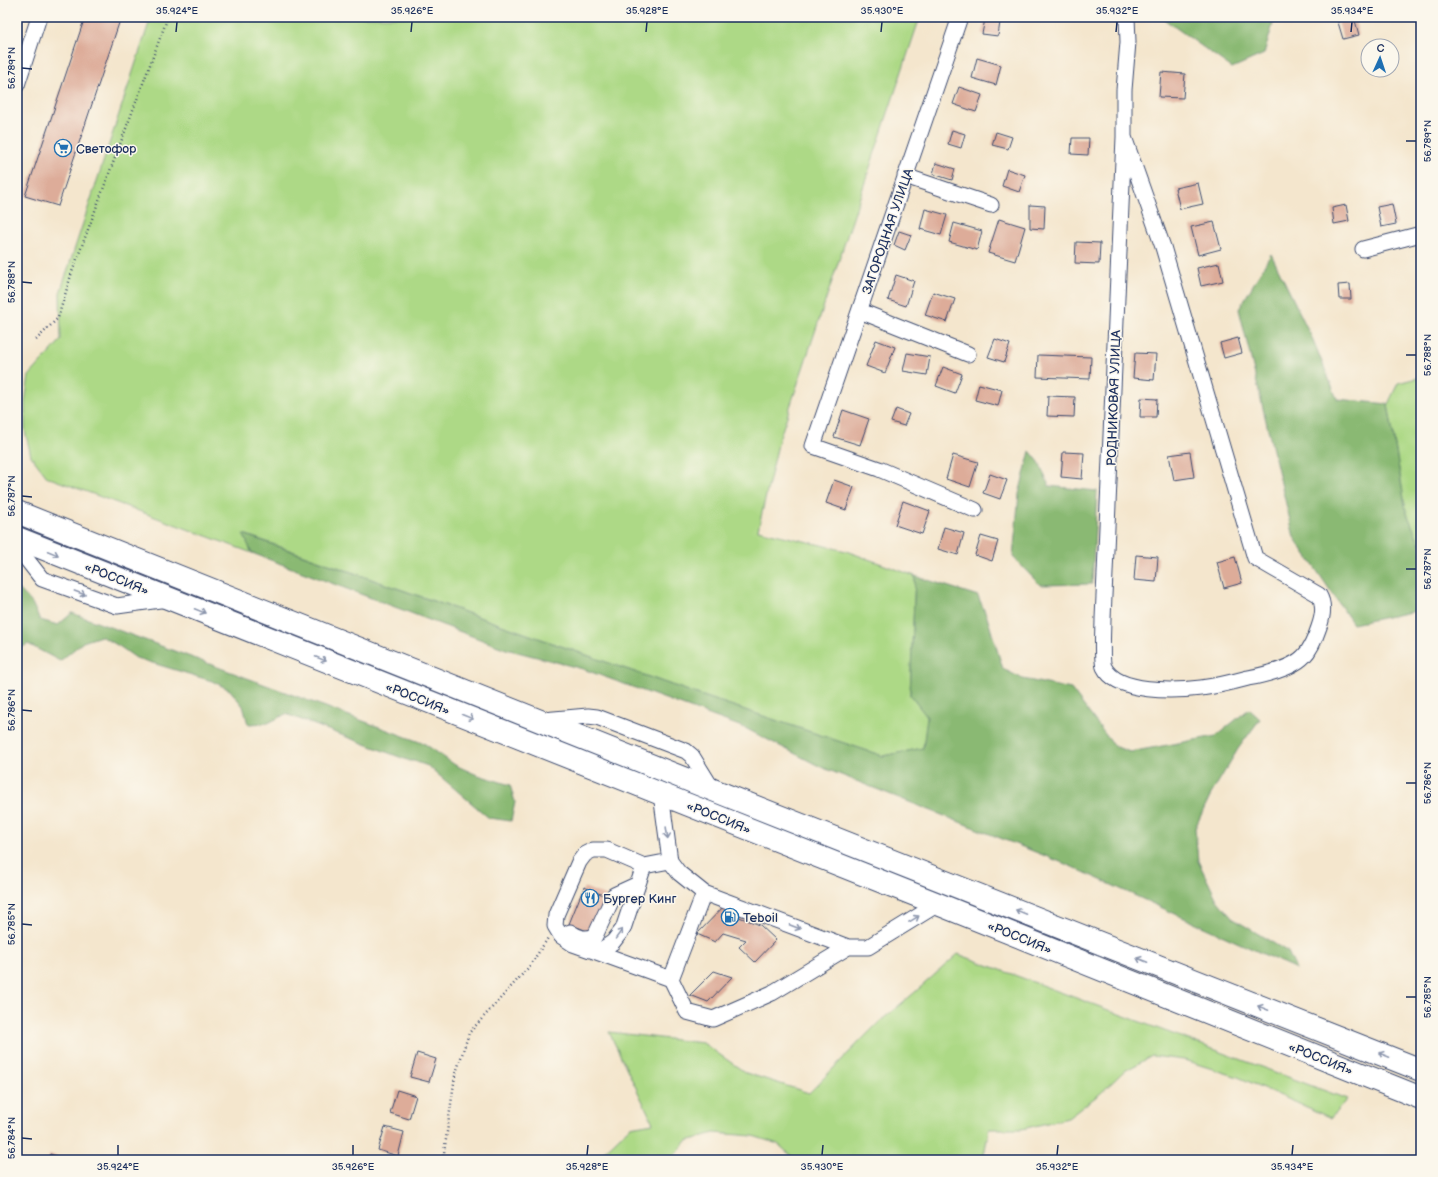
<svg xmlns="http://www.w3.org/2000/svg" width="1438" height="1177" font-family="'Balsamiq Sans',sans-serif">
<rect width="100%" height="100%" fill="#fbf7ec"/>
<filter id="ink" filterUnits="userSpaceOnUse"><feTurbulence type="fractalNoise" baseFrequency=".025" numOctaves="2"/><feDisplacementMap in="SourceGraphic" scale="8" xChannelSelector="R" yChannelSelector="G"/><feConvolveMatrix kernelMatrix="1 2 1 2 8 2 1 2 1" color-interpolation-filters="sRGB"/></filter>
<filter id="wash" filterUnits="userSpaceOnUse"><feTurbulence type="fractalNoise" baseFrequency=".012" numOctaves="4" result="noise"/><feDisplacementMap in="SourceGraphic" scale="16" xChannelSelector="R" yChannelSelector="G"/><feGaussianBlur stdDeviation="0.9" result="paint"/><feColorMatrix in="noise" values="0 0 0 0 0 0 0 0 0 0 0 0 0 0 0 0 0 1.4 0 .05"/><feComposite in="paint" operator="in"/></filter>
<g filter="url(#wash)">
<rect width="100%" height="100%" fill="#f4e6cd"/>
<!-- green -->
<path fill="#add986" stroke="#648472" d="M151 17H920L779 440 758 530 846 551 915 576 910 695 928 717 923 748 883 756 697 694 244 534 252 553 47 477 31 456 25 431V402L29 376 61 340 60 293Z
M1421 377V547L1406 511 1388 404 1398 383Z
M958 954 1347 1099 1331 1118 1238 1077 1184 1060 1152 1056 1123 1072 1101 1093 1068 1118 1022 1129H989L983 1160H796L778 1144 753 1136 714 1133 687 1141 670 1160H595L630 1127 653 1123 609 1032 703 1043 746 1073 809 1093 878 1023 914 993Z"/>
<!-- forest -->
<path fill="#8ab973" stroke="#527468" d="M1161 17H1275L1264 54 1232 68Z
M1271 254 1313 340 1337 399 1388 404 1406 511 1421 547V610L1353 624 1294 537 1239 309Z
M1030 451 1039 462 1049 486 1097 491 1092 584 1040 585 1013 557 1019 494Z
M243 534 697 694 883 756 923 748 927 717 910 695 915 576 978 596 987 617 1003 669 1023 679 1071 689 1114 746 1130 752 1216 736 1249 709 1260 719 1238 749 1210 796 1195 828 1198 861 1217 900 1232 918 1288 952 1296 969 1068 865 821 767 745 728 583 669 506 649 252 553Z
M17 589H19L32 603 40 620 58 625 72 613 425 744 455 765 475 774 510 785 515 802 511 821 489 818 428 766 414 761H410L286 714 268 723 248 724 243 706 230 690 212 681 136 658 119 646 101 636 83 642 60 661 28 644 17 650Z"/>
<g id="blocks">
<!-- building -->
<path fill="#ddac99" d="M85 17H121L58 206 25 196Z
M1344 17H1354L1359 35 1343 39 1337 19Z
M985 19 1000 22 998 36 982 34Z
M977 58 1001 65 996 85 972 78Z
M1161 72 1185 74 1183 98 1159 97Z
M959 87 982 95 976 112 953 104Z
M952 130 965 134 961 148 948 144Z
M996 132 1012 137 1008 149 992 145Z
M1072 138H1089L1088 155 1071 154Z
M936 163 955 169 952 180 933 174Z
M1007 169 1025 175 1019 192 1002 186Z
M1198 183 1203 204 1180 209 1175 188Z
M1392 204 1396 224 1381 227 1377 207Z
M1030 205 1045 206 1044 229 1030 228Z
M1346 205 1349 221 1334 224 1332 208Z
M925 209 947 215 941 235 920 229Z
M999 219 1025 227 1015 261 988 253Z
M1214 222 1221 249 1198 255 1191 227Z
M954 223 982 231 977 250 949 242Z
M899 231 911 235 905 250 894 245Z
M1076 242 1100 243 1099 264 1075 263Z
M1219 263 1223 281 1201 286 1197 268Z
M896 275 914 281 906 306 888 300Z
M1350 284 1351 299H1339L1338 285Z
M933 292 955 299 947 322 925 315Z
M1238 338 1242 353 1224 358 1220 343Z
M995 339 1010 344 1004 362 988 357Z
M876 340 895 347 885 373 866 366Z
M907 353 930 357 927 375 903 371Z
M1135 353 1156 354 1154 380 1133 378Z
M1038 355 1091 357 1090 379 1037 377Z
M943 367 962 374 955 393 936 386Z
M979 384 1002 390 998 406 975 400Z
M1048 396 1075 397 1074 417 1047 416Z
M1141 398 1157 399 1156 417H1140Z
M896 409 909 414 904 426 891 422Z
M843 410 869 419 860 445 834 437Z
M1063 452 1084 453 1082 479 1061 477Z
M1190 452 1194 477 1174 480 1169 455Z
M953 455 978 462 970 487 946 479Z
M990 474 1007 480 1000 499 983 493Z
M834 480 854 487 846 510 826 503Z
M903 501 930 511 922 534 895 525Z
M944 527 964 533 958 555 938 549Z
M981 536 998 541 992 561 975 555Z
M1136 555 1158 557 1156 582 1134 580Z
M1235 557 1242 583 1224 588 1217 562Z
M584 887 608 897 593 933 569 924Z
M729 901 748 908 739 917 760 925 776 940 755 962 739 947 746 940 723 933 715 942 697 934Z
M714 971 732 977 708 1002 690 995Z
M417 1053 436 1059 429 1082 410 1077Z
M397 1090 416 1096 409 1119 390 1113Z
M385 1127 404 1132 398 1156 378 1150Z
M50 1154 65 1160H48Z"/>
</g>
</g>
<g filter="url(#ink)">
<use href="#blocks" fill-opacity="0" stroke="#3c4a6f" stroke-width="1"/>
<g fill="none" stroke-linecap="round" stroke-linejoin="round">
<defs>
<path id="minor" d="M960 17 813 446 879 469 975 510
M17 85 39 17
M1124 137 1103 619C1103 629 1101 660 1104 667 1117 694 1176 691 1201 688 1217 686 1233 682 1248 678 1264 675 1293 668 1304 656 1311 649 1316 636 1319 627 1323 616 1325 605 1319 595L1255 558 1163 247 1124 137V90L1128 42 1127 17
M905 176 991 205
M1363 249 1421 234
M860 311 968 354
M17 547 42 579 117 606 167 599
M543 720 588 716 597 717 686 751 692 756 713 790
M661 794 670 861 679 873 704 893 848 947H868L938 904
M644 866 623 929 613 942 603 949 590 950 573 944 561 936 555 926 556 915 579 862 585 854 593 850H607L644 866 670 861
M704 893 671 979 687 1012 713 1019 772 993 848 947
M570 932C579 938 585 940 595 936L614 895 638 884
M591 950 671 979"/>
<path id="highway" d="M17 512 713 790 1421 1070
M17 538 938 904 1421 1098"/>
</defs>
<!-- minor casing -->
<use href="#minor" stroke="#3c4a6f" stroke-width="17"/>
<!-- highway casing -->
<use href="#highway" stroke="#3c4a6f" stroke-width="24"/>
<!-- path -->
<path stroke="#3c4a6f" stroke-width="2.5" stroke-dasharray="1 3" stroke-linecap="butt" d="M36 340 58 318 72 272 168 17
M443 1160 455 1076 469 1033 529 967 548 938"/>
<!-- minor -->
<use href="#minor" stroke="#fff" stroke-width="15"/>
<!-- highway -->
<use href="#highway" stroke="#fff" stroke-width="22"/>
</g>
<!-- one-way arrows -->
<defs><path id="oneway-shaft" d="M-6 0H5M1.5-3L5.5 0L1.5 3" fill="none" stroke-width="1.6" stroke-linecap="round" stroke-linejoin="round"/></defs>
<g stroke="#8d97ae">
<use href="#oneway-shaft" transform="translate(53 553) rotate(22)"/>
<use href="#oneway-shaft" transform="translate(80 593) rotate(20)"/>
<use href="#oneway-shaft" transform="translate(200 611) rotate(22)"/>
<use href="#oneway-shaft" transform="translate(321 659) rotate(22)"/>
<use href="#oneway-shaft" transform="translate(468 717) rotate(22)"/>
<use href="#oneway-shaft" transform="translate(667 833) rotate(82)"/>
<use href="#oneway-shaft" transform="translate(1021 912) rotate(-158)"/>
<use href="#oneway-shaft" transform="translate(914 919) rotate(-31)"/>
<use href="#oneway-shaft" transform="translate(795 927) rotate(21)"/>
<use href="#oneway-shaft" transform="translate(619 934) rotate(-54)"/>
<use href="#oneway-shaft" transform="translate(1142 960) rotate(-158)"/>
<use href="#oneway-shaft" transform="translate(1263 1008) rotate(-158)"/>
<use href="#oneway-shaft" transform="translate(1384 1055) rotate(-158)"/>
</g>
</g>
<!-- ticks -->
<path fill="none" stroke="#1b2f5e" stroke-width="1.5" d="M176 32 177 22M411 32 412 22M646 32 647 22M881 32 882 22M1116 32 1117 22M1351 32 1352 22M22 68 32 69M1406 141H1416M22 282 32 283M1406 355H1416M22 496 32 497M1406 569H1416M22 710 32 711M1406 783H1416M22 924 32 925M1406 997H1416M22 1138 32 1139M118 1155V1145M353 1155V1145M587 1155 588 1145M822 1155 823 1145M1057 1155 1058 1145M1292 1155 1293 1145"/>
<!-- icons -->
<defs>
<symbol id="supermarket-ring" viewBox="-11 -11 22 22"><circle r="9.5" fill="#fbf7ec" stroke="#1f6fb2" stroke-width="1.5"/><path d="M-6-5.5h2.5l.6 2H6L4.5 2H-2.5L-4.4-4H-6ZM-1.5 3.2a1.3 1.3 0 1 0 .1 0ZM3 3.2a1.3 1.3 0 1 0 .1 0Z" fill="#1f6fb2"/></symbol>
<symbol id="restaurant-ring" viewBox="-11 -11 22 22"><circle r="9.5" fill="#fbf7ec" stroke="#1f6fb2" stroke-width="1.5"/><path d="M-5-6h1v4h1v-4h1v4h1v-4h1v5L-1.5 .5V6h-2V.5L-5-1ZM5-6V6H3V1.5H1.5Q1.5-4 5-6Z" fill="#1f6fb2"/></symbol>
<symbol id="fuel-ring" viewBox="-11 -11 22 22"><circle r="9.5" fill="#fbf7ec" stroke="#1f6fb2" stroke-width="1.5"/><path d="M-5.5-6h7V0h2V4h1.3V-2.5L3-4.5l.8-.8L6-3V5H2.5V1h-1V6h-7ZM-4.2-4.7v3.2H.2V-4.7Z" fill="#1f6fb2"/></symbol>
</defs>
<g fill-rule="evenodd">
<use href="#supermarket-ring" x="53" y="138" width="20" height="20"/>
<use href="#restaurant-ring" x="580" y="888" width="20" height="20"/>
<use href="#fuel-ring" x="720" y="907" width="20" height="20"/>
</g>
<g text-anchor="middle" stroke-width="3" stroke-linejoin="round" paint-order="stroke">
<!-- poi labels -->
<g font-size="13" fill="#1b2f5e" stroke="#fbf7ec" text-anchor="start">
<text x="76" y="153">Светофор</text>
<text x="603" y="903">Бургер Кинг</text>
<text x="743" y="922">Teboil</text>
</g>
<!-- street labels -->
<g font-size="13" fill="#1b2f5e" stroke="#fbf7ec">
<text transform="translate(887 231) rotate(-71)" y="5">ЗАГОРОДНАЯ УЛИЦА</text>
<text transform="translate(1113 398) rotate(-88)" y="5">РОДНИКОВАЯ УЛИЦА</text>
<text transform="translate(117 578) rotate(22)" y="5">«РОССИЯ»</text>
<text transform="translate(418 698) rotate(22)" y="5">«РОССИЯ»</text>
<text transform="translate(719 817) rotate(22)" y="5">«РОССИЯ»</text>
<text transform="translate(1020 937) rotate(22)" y="5">«РОССИЯ»</text>
<text transform="translate(1321 1058) rotate(22)" y="5">«РОССИЯ»</text>
</g>
</g>
<!-- margin -->
<rect width="1438" height="1177" fill="none" stroke="#fbf7ec" stroke-width="44"/>
<!-- north arrow -->
<g transform="translate(1380 58) rotate(3)"><circle r="19" fill="#fbf7ec" stroke="#a1a7b3"/>
<path d="M0-3L7 15L0 10L-7 15Z" fill="#1f6fb2"/>
<text y="-6" font-size="11" font-weight="bold" text-anchor="middle" fill="#1b2f5e">С</text>
</g>
<rect x="22" y="22" width="1394" height="1133" fill="none" stroke="#1b2f5e" stroke-width="1.5"/>
<g font-size="10" text-anchor="middle" fill="#1b2f5e">
<text x="177" y="14">35.924°E</text>
<text x="412" y="14">35.926°E</text>
<text x="647" y="14">35.928°E</text>
<text x="882" y="14">35.930°E</text>
<text x="1117" y="14">35.932°E</text>
<text x="1352" y="14">35.934°E</text>
<text transform="translate(11 68) rotate(-90)" y="4">56.789°N</text>
<text transform="translate(1427 141) rotate(-90)" y="4">56.789°N</text>
<text transform="translate(11 282) rotate(-90)" y="4">56.788°N</text>
<text transform="translate(1427 355) rotate(-90)" y="4">56.788°N</text>
<text transform="translate(11 496) rotate(-90)" y="4">56.787°N</text>
<text transform="translate(1427 569) rotate(-90)" y="4">56.787°N</text>
<text transform="translate(11 710) rotate(-90)" y="4">56.786°N</text>
<text transform="translate(1427 783) rotate(-90)" y="4">56.786°N</text>
<text transform="translate(11 924) rotate(-90)" y="4">56.785°N</text>
<text transform="translate(1427 997) rotate(-90)" y="4">56.785°N</text>
<text transform="translate(11 1138) rotate(-90)" y="4">56.784°N</text>
<text x="118" y="1170">35.924°E</text>
<text x="353" y="1170">35.926°E</text>
<text x="587" y="1170">35.928°E</text>
<text x="822" y="1170">35.930°E</text>
<text x="1057" y="1170">35.932°E</text>
<text x="1292" y="1170">35.934°E</text>
</g>
</svg>
